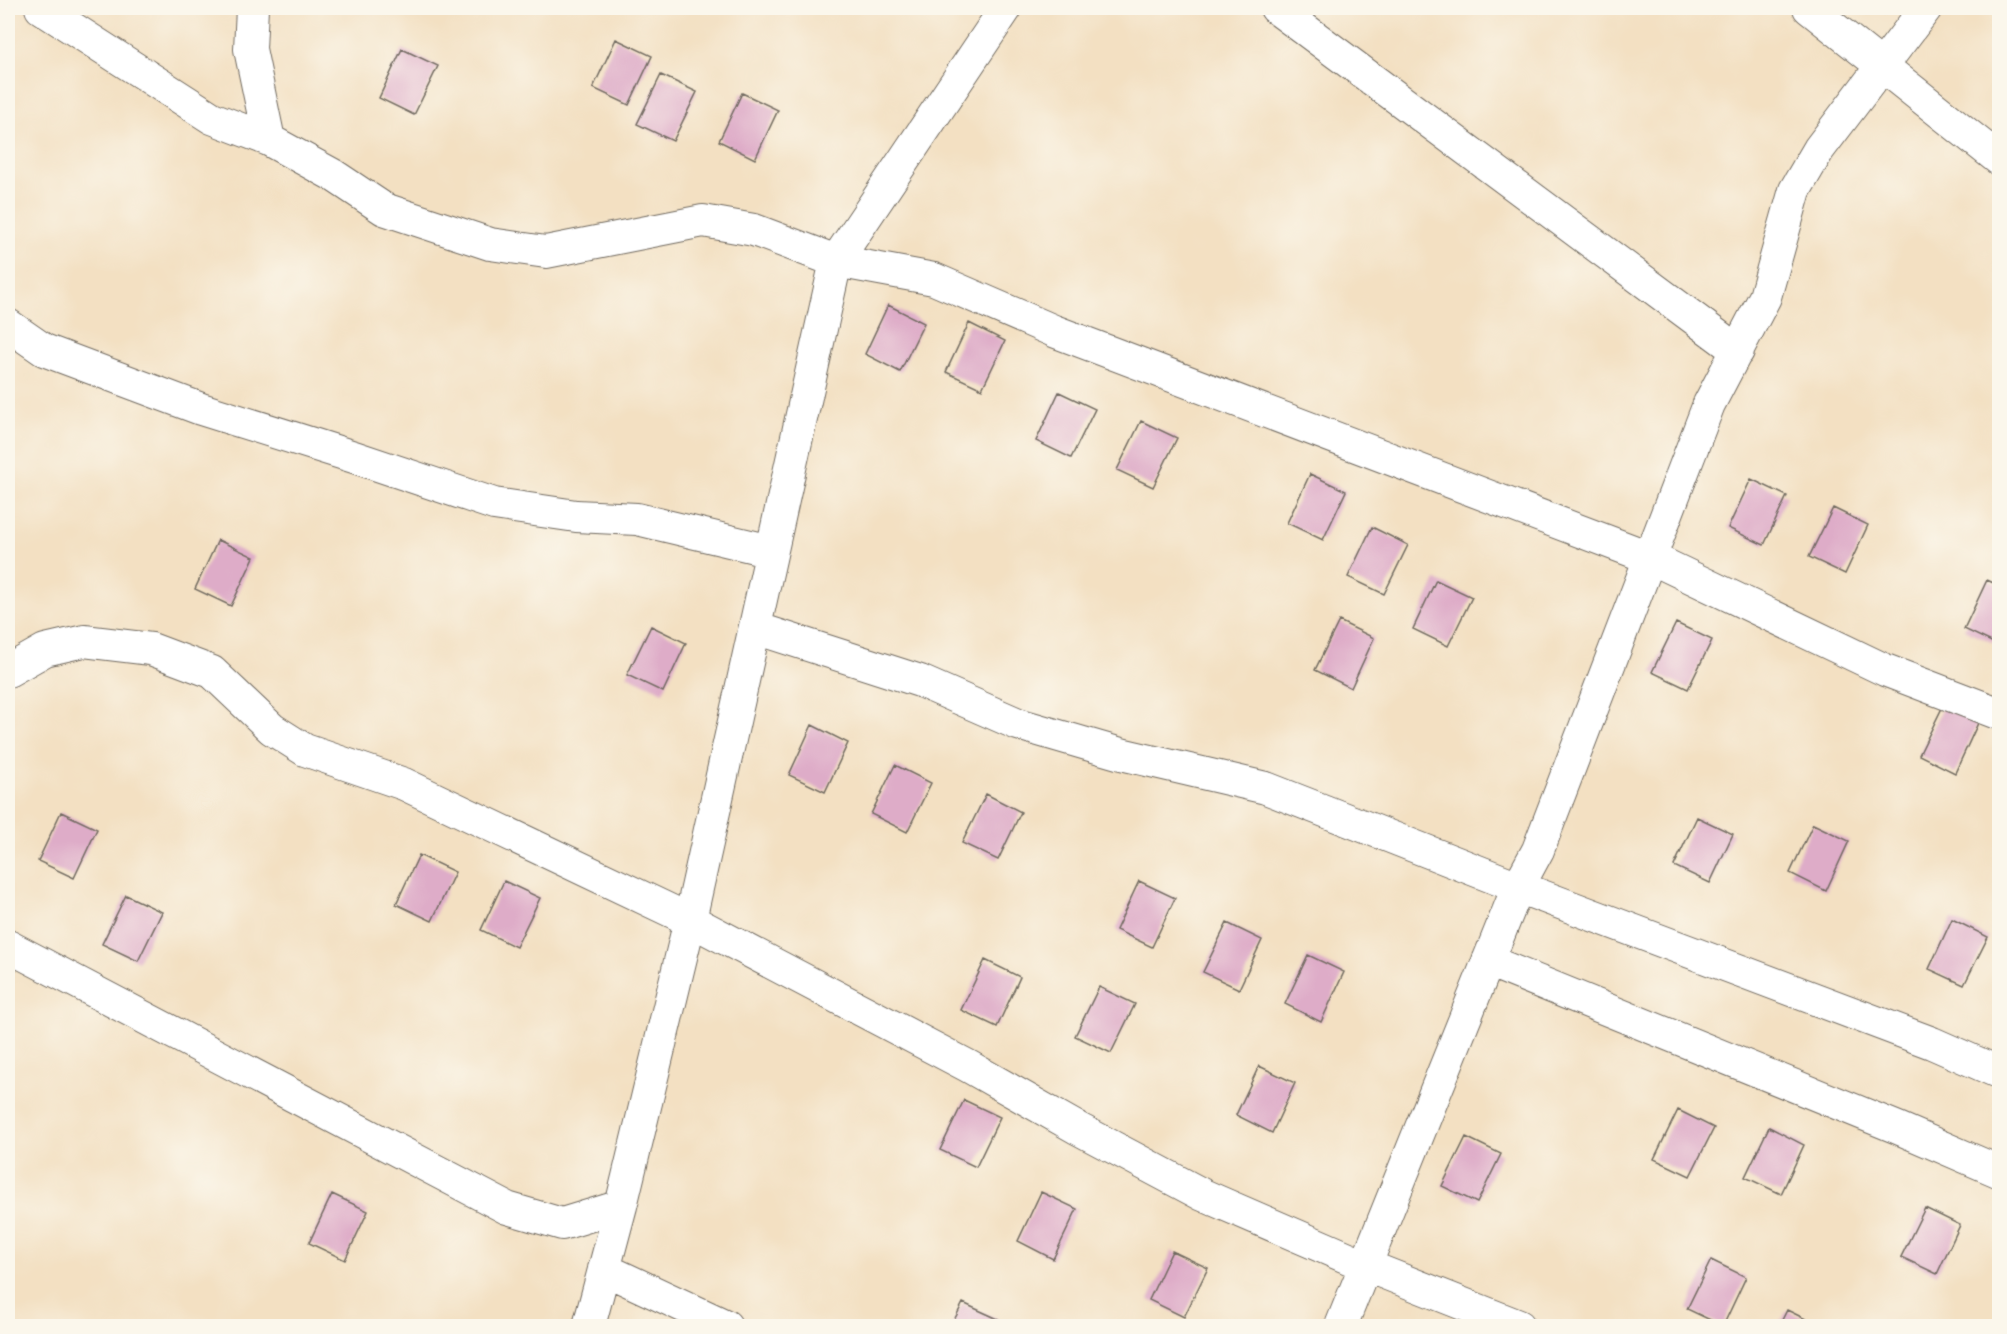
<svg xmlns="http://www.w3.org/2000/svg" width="2007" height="1334" font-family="Pangolin,sans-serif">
<rect width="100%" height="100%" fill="#fbf7ec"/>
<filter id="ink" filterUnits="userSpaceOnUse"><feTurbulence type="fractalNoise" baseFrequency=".0167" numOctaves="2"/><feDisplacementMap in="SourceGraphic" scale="12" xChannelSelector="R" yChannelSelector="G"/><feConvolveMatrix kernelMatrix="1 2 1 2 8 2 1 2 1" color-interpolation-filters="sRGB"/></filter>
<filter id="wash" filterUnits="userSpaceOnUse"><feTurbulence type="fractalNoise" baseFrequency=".008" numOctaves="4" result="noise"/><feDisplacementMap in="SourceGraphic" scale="24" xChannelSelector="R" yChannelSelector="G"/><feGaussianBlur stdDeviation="1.35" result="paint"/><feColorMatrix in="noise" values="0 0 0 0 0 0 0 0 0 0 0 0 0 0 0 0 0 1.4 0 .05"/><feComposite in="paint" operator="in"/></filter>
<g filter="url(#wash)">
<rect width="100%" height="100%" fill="#f3e0c2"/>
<g id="blocks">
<!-- building -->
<path fill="#deacc8" d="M616 39 652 56 629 105 593 88Z
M402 49 438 66 414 115 379 98Z
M661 75 697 92 673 141 637 124Z
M742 93 778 110 755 159 719 141Z
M888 305 924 323 900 372 865 354Z
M969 323 1005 341 982 389 946 372Z
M1059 392 1095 409 1071 458 1036 441Z
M1141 421 1177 438 1153 487 1117 470Z
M1310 474 1346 491 1323 540 1287 523Z
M1751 479 1787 496 1764 545 1728 528Z
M1833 508 1868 525 1845 574 1809 557Z
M1372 527 1408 545 1384 594 1348 577Z
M218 540 254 557 231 606 195 589Z
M1436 580 1472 597 1448 646 1413 629Z
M1987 580 2000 586V646L1964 629Z
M1339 621 1374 638 1351 688 1315 670Z
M1676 623 1712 640 1688 689 1652 672Z
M651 626 686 643 663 692 627 675Z
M1943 706 1978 723 1955 773 1919 755Z
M812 725 848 743 825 792 789 775Z
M895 765 931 783 907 832 871 814Z
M986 794 1021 812 998 860 962 843Z
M61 812 97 829 74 878 38 861Z
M1697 817 1733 834 1710 883 1674 866Z
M1813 824 1849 841 1826 891 1790 873Z
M419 855 455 872 432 921 396 904Z
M504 881 540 898 516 947 481 930Z
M1139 881 1175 898 1152 947 1116 930Z
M126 895 162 912 138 961 102 944Z
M1952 919 1988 937 1964 985 1929 969Z
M1227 923 1262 940 1239 989 1203 972Z
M1308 955 1344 972 1321 1022 1285 1004Z
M985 960 1020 977 997 1027 961 1010Z
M1099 987 1135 1004 1111 1053 1075 1036Z
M1259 1066 1295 1083 1272 1133 1236 1115Z
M964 1100 1000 1117 976 1167 940 1150Z
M1678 1110 1714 1128 1690 1176 1654 1159Z
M1769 1127 1804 1145 1781 1194 1745 1177Z
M1466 1137 1501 1154 1477 1203 1442 1186Z
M1041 1192 1077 1209 1053 1259 1018 1241Z
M332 1194 368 1211 345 1260 309 1243Z
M1925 1208 1960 1225 1937 1274 1901 1257Z
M1172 1251 1208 1268 1184 1317 1149 1300Z
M1711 1260 1746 1277 1723 1326 1687 1309Z
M963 1303 998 1319 995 1326H951Z
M1787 1310 1820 1326H1779Z"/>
</g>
</g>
<g filter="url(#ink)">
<use href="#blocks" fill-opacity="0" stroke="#716a60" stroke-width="1.5"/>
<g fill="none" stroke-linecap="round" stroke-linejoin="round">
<defs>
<path id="street" d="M41 8 212 118 269 140 333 175 384 209 490 244 546 252 703 221 754 230 836 261 934 279 1054 331 1651 558 1885 670 2000 714
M252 8 250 49 269 140
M1276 8 1738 351
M1809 8 2000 160
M8 325 44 350 201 409 354 457 494 504 576 516 637 519 771 551
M755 628 920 681 1018 724 1121 754 1266 788 1518 887 1932 1043 2000 1073
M8 671 45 650 84 641 151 649 212 672 272 729 305 750 404 784 690 920 968 1066 1077 1128 1203 1195 1367 1266 1519 1326
M8 946 507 1208 562 1224 621 1206
M1488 961 1898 1128 2000 1172
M604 1269 726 1326
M589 1326 621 1206 690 920 836 261 1006 8
M1341 1326 1518 887 1538 850 1709 404 1765 297 1795 190 1819 149 1926 8"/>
</defs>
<!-- street casing -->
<use href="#street" stroke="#716a60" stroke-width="34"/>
<!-- street -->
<use href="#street" stroke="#fff" stroke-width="32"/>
</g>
</g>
<!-- margin -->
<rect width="2007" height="1334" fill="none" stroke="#fbf7ec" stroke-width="30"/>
</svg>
